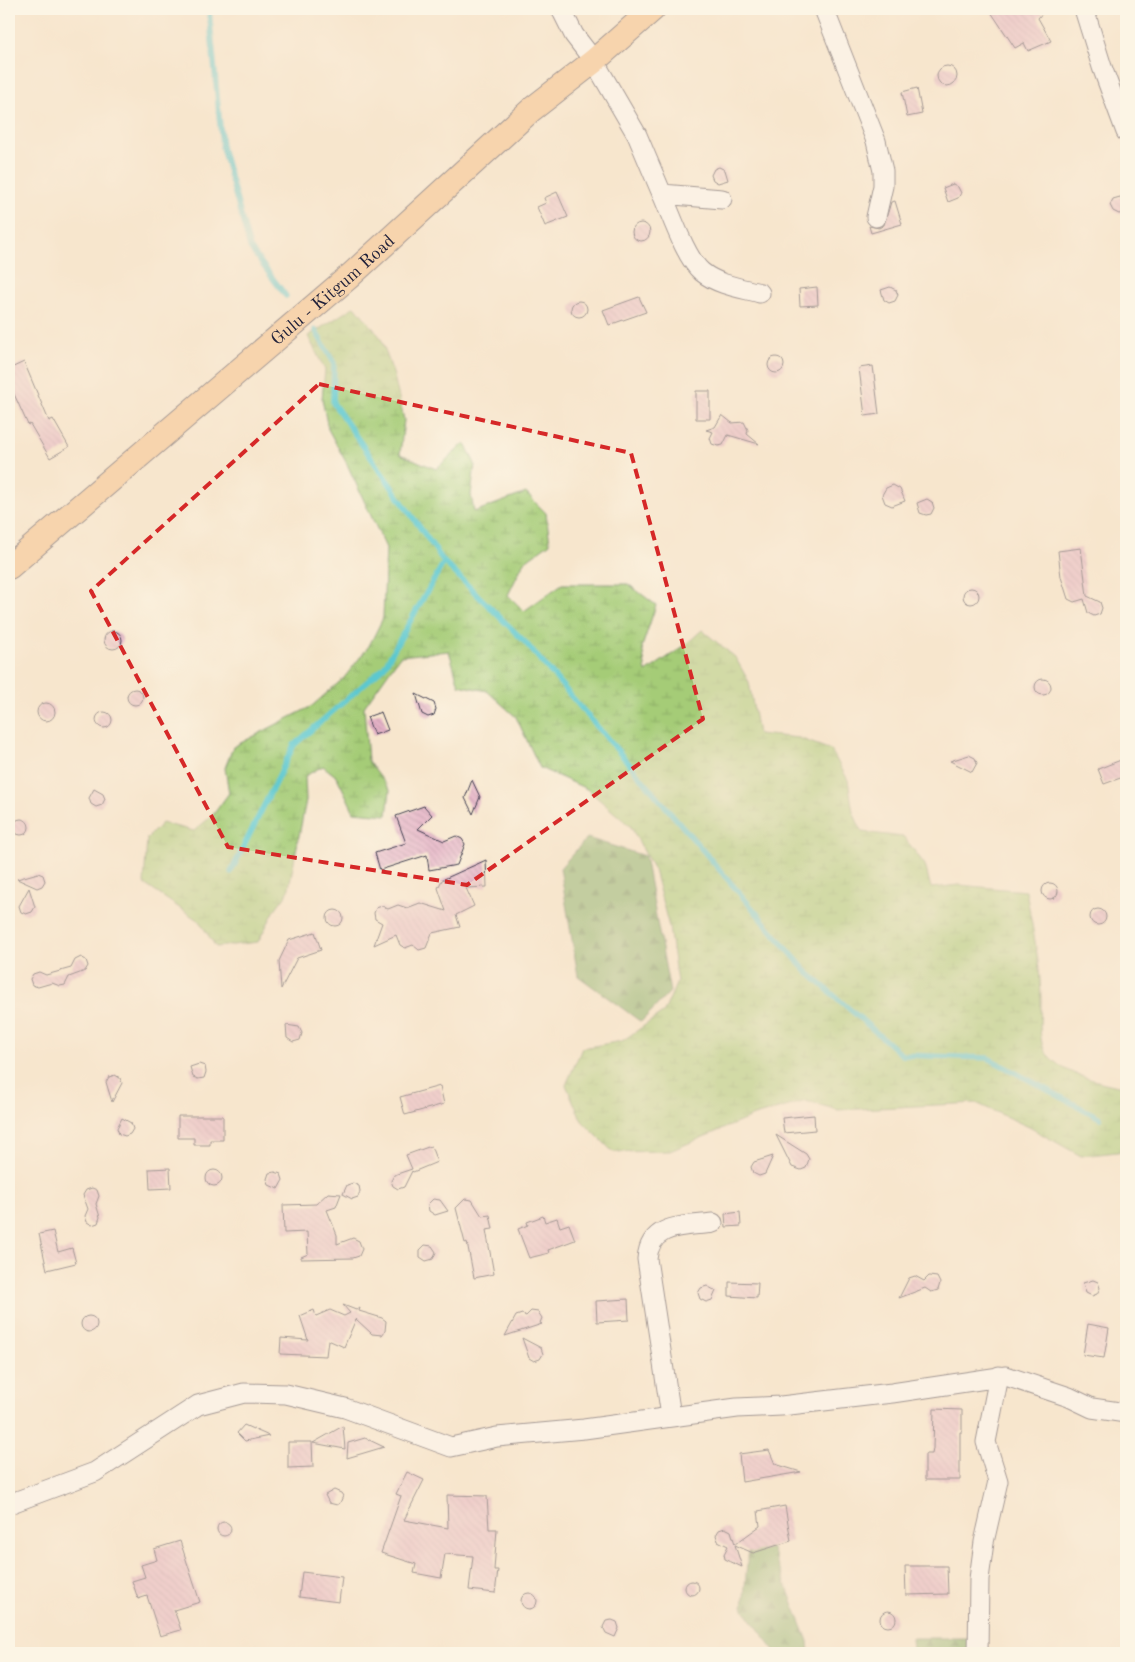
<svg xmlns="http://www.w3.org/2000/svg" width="1135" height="1662" font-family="'Old Standard TT',serif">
<defs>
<pattern id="forest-firs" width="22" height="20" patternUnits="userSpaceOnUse" patternTransform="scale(1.25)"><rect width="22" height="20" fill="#84b068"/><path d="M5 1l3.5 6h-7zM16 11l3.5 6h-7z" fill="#6c8f57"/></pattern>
<pattern id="wetland-marsh" width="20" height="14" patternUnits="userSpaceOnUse" patternTransform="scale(1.25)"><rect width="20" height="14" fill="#a5cc77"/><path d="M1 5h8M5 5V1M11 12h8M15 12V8" fill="none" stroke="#8eaf68"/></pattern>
<pattern id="building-back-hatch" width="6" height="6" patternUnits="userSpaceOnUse" patternTransform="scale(1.25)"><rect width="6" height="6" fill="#e5b2c7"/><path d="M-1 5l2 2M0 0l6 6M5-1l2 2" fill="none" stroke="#c499ac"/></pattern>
</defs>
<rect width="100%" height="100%" fill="#fcf5e5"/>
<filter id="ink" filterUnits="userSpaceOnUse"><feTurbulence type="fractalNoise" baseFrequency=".02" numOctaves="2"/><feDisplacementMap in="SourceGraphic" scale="10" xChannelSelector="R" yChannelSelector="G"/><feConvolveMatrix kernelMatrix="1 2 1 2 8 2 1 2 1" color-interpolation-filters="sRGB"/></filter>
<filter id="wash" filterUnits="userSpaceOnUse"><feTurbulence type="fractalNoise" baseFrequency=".0096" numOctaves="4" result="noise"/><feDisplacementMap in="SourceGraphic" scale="20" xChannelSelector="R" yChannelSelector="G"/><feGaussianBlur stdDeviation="1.12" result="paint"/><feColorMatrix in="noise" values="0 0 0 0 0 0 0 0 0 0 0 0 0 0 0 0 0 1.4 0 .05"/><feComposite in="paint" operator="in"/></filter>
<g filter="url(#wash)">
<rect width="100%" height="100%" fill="#f7e6cd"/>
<!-- forest -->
<path fill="url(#forest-firs)" stroke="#536952" d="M587 838 645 856 670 992 641 1022 578 976 560 868Z
M771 1547 808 1641 809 1653H776L743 1608 748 1552Z
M912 1638H968L970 1653H913Z"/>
<!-- wetland -->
<path fill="url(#wetland-marsh)" stroke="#647759" d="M355 306 381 338 394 376 404 420 400 454 436 469 465 443 475 464 471 495 474 512 526 493 546 513 550 543 524 562 508 595 524 611 562 584H628L656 605 642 647 646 672 684 646 702 630 735 657 749 682 758 734 799 738 831 750 848 780 853 812 862 832 904 837 925 865 931 888 959 885 1026 891C1032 927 1041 965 1041 1001 1041 1015 1037 1042 1047 1054 1066 1077 1099 1081 1126 1088V1151L1081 1156 1029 1127 976 1103 838 1110 806 1101 754 1116 670 1151 613 1152 582 1121 566 1085 582 1048 622 1041 664 1012 677 982 669 927 654 870 631 827 587 789 540 768 516 717 487 691 459 685 449 651 400 656 364 707 368 761 390 790 387 815 354 812 337 777 323 766 305 776 306 800 288 892 276 908 258 942 216 947 199 921 144 884 147 838 162 823 194 831 213 815 229 793 225 768 233 747 312 706 344 678 369 646 383 618 386 548 346 462 328 429 322 399 325 370 308 336Z"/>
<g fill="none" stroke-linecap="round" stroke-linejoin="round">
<!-- stream -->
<path stroke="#5bc8d0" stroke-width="5.5" d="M209 9 222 147 250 248 286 296
M315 330 334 363 333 403 444 562 524 641 806 971 902 1055 988 1058 1100 1118
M231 872 294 745 384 667 444 562"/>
</g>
<g id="blocks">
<!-- building -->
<path fill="url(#building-back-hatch)" d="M989 9H1046L1038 18 1051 41 1028 51 1024 43 1015 48Z
M937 76a10 10 0 1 1 20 0a10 10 0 1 1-20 0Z
M917 88 922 114 907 117 902 92Z
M719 167 725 170 728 180 718 183 713 180 711 175 714 169Z
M953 184 958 187 961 193 958 198 948 202 943 188Z
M557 192 568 217 545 226 537 207 546 203 544 198Z
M1120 197 1126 200V212L1119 214 1113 211 1110 205 1113 199Z
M895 201 902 224 871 233 869 226 879 228 884 225 891 202Z
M632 232a9 9 0 1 1 18 0a9 9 0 1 1-18 0Z
M817 287 818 305 800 306 799 289Z
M890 287 896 290 898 295 895 301 889 303 884 300 881 290Z
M639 297 646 312 609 325 603 310Z
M571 309a8 8 0 1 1 16 0a8 8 0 1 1-16 0Z
M768 365a8 8 0 1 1 16 0a8 8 0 1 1-16 0Z
M24 362 49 421 53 419 69 447 50 458 30 424 28 425 14 394 9 397V369Z
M873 366 879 414 865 416 859 368Z
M696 391H710V419H696Z
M722 415 732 423 744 422 748 430 747 434 759 444 728 435 723 445 718 446 712 444 710 438 713 432 706 430 715 427Z
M893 485 900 489 905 501 892 506 885 503 882 495 886 488Z
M927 499 932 502 934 508 931 514 926 515 920 513 917 503Z
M1081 548 1087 596 1100 602 1102 608 1100 614 1094 616 1088 613 1084 599 1074 602 1068 599 1061 577 1058 551Z
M963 596a8 8 0 1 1 16 0a8 8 0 1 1-16 0Z
M104 640a9 9 0 1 1 18 0a9 9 0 1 1-18 0Z
M1035 687a8 8 0 1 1 16 0a8 8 0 1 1-16 0Z
M127 697a8 8 0 1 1 16 0a8 8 0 1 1-16 0Z
M416 694 434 703 436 709 434 715 428 717 422 714Z
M37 712a9 9 0 1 1 18 0a9 9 0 1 1-18 0Z
M381 712 388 730 374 735 367 717Z
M96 720a8 8 0 1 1 16 0a8 8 0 1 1-16 0Z
M969 755 975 758 977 763 972 772 950 761Z
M1126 758V776L1104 784 1098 769Z
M472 780 480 797 473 814 465 798Z
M94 789 103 794 105 799 102 805 96 807 91 804 89 798Z
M424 806 432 815 418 829 444 841 456 836 462 839 465 844 457 865 429 870 427 855 380 870 375 853 406 843 396 816Z
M13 827a8 8 0 1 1 16 0a8 8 0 1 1-16 0Z
M486 860 487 887 466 888 474 906 456 915 460 927 432 933 426 948 419 950 413 945 405 948 400 945 396 935 374 945 382 923 375 919 374 913 376 908 382 906 388 909 398 905 407 908 420 903 446 911 438 888 442 880Z
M38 873 43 875 45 881 42 886 37 888 17 879Z
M1042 891a8 8 0 1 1 16 0a8 8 0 1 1-16 0Z
M29 888 35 907 32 912 26 914 21 912 19 906Z
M1090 917a8 8 0 1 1 16 0a8 8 0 1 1-16 0Z
M327 918a8 8 0 1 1 16 0a8 8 0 1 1-16 0Z
M315 932 321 950 297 958 281 989 279 961 289 940Z
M81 957 86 960 88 966 85 971 69 977 65 985 60 986 52 983 38 987 32 985 30 979 33 974 39 972 46 975 71 968 75 960Z
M286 1025 299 1027 302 1033 300 1040 293 1042 287 1038Z
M199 1064 205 1066 206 1072 204 1078 198 1079 193 1077 190 1067Z
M115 1075 120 1078 122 1083 112 1102 106 1082 109 1077Z
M440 1086 444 1104 405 1115 400 1097Z
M814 1115 815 1130 784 1133 782 1118Z
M178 1116H223V1140H210V1145H194V1138H178Z
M122 1118 131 1123 133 1129 130 1134 125 1136 119 1134 117 1128Z
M776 1135 806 1154 809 1159 806 1168 801 1170 792 1167Z
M431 1146 437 1162 413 1172 412 1171 404 1187 398 1189 393 1186 391 1181 394 1175 412 1169 406 1155Z
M773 1156 765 1174 759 1176 753 1173 751 1167 754 1162Z
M170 1168 171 1188 150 1189 149 1169Z
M206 1178a8 8 0 1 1 16 0a8 8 0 1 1-16 0Z
M275 1172 281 1174 283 1180 278 1189 269 1185 267 1179 269 1173Z
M353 1183 359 1186 360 1191 358 1197 352 1199 343 1194 347 1185Z
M92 1188 97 1190 99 1196 96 1204 100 1217 98 1223 92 1225 87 1222 85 1216 88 1209 83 1195 86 1190Z
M328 1193 341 1194 336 1207 327 1210 337 1235V1244L353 1238 359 1241 362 1249 359 1256 353 1258 301 1259V1257L308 1254 307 1232 284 1233 283 1205 316 1204Z
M433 1199 440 1200 448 1211 435 1215 429 1211 428 1204Z
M465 1199 472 1200 482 1216 490 1215 493 1229 486 1230 494 1274 474 1278 467 1242 465 1243 456 1208Z
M740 1212 741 1226 726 1227 725 1214Z
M543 1216 545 1222 557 1218 560 1227 569 1224 575 1240 548 1250 549 1253 529 1258 518 1229 528 1225 527 1222Z
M53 1231 58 1252 72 1248 76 1263 47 1270 39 1234Z
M425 1245 432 1246 436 1252 433 1259 426 1261 420 1257V1250Z
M915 1276 924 1281 929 1276 937 1277 940 1283 938 1290 931 1292 925 1288 899 1298 909 1278Z
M1093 1280 1098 1282 1100 1288 1097 1294 1092 1296 1086 1293 1083 1283Z
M729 1282 758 1283 757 1298 729 1296Z
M707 1286 716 1291 712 1300 706 1302 700 1299 698 1293 701 1288Z
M628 1299 629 1320 597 1322 596 1301Z
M343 1305 356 1310 360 1308 359 1311 382 1318 386 1321 385 1331 382 1335 372 1334 356 1319 344 1347 328 1340 326 1356 280 1354 281 1338 308 1340 300 1316 314 1310 316 1316 330 1310 344 1316 350 1313Z
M531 1311 538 1312 542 1318 540 1323 542 1324 505 1336 516 1316 522 1314 526 1316Z
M81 1324a8 8 0 1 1 16 0a8 8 0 1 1-16 0Z
M1088 1324 1109 1328 1104 1358 1083 1355Z
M522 1338 541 1348 543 1354 540 1359 534 1361 529 1358Z
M934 1409 962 1410V1432H960V1480H925V1454H932L933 1449Z
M244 1425 269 1436 245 1441 237 1433Z
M343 1426 345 1449 313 1443Z
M365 1438 384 1447 347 1458 348 1443Z
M288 1442H312L313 1467 288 1468Z
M769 1450 775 1464 801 1472 742 1482 739 1454Z
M407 1472 424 1480 404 1520 448 1528 447 1495 487 1496 489 1529H497L494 1570H498L495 1593 469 1590 473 1556 445 1554 441 1578 414 1573 416 1564 381 1553 401 1496 396 1494Z
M334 1490 341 1493 343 1496 340 1503 337 1505 329 1503 325 1495Z
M785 1506 791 1541 753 1553 735 1545 742 1567 725 1559 724 1554 728 1546 718 1541 716 1535 719 1530 725 1528 731 1531 735 1544 760 1526 758 1511Z
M217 1529a7 7 0 1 1 14 0a7 7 0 1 1-14 0Z
M180 1541 200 1602 174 1610 181 1630 160 1636 147 1596 138 1599 132 1581 145 1577 141 1565 157 1560 154 1549Z
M905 1566H947L948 1594 906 1595Z
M302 1572 342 1577 339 1602 299 1597Z
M685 1588a7 7 0 1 1 14 0a7 7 0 1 1-14 0Z
M521 1601a8 8 0 1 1 16 0a8 8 0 1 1-16 0Z
M880 1619a8 8 0 1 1 16 0a8 8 0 1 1-16 0Z
M612 1620 617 1622 619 1628 615 1637 606 1633 603 1627 606 1621Z"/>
</g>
</g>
<g filter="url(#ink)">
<use href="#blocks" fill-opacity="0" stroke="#423f51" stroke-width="1"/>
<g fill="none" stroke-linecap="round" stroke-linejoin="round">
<defs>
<path id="minor" d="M561 9 574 35 594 61 637 135 662 194 722 199
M824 9 876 141 883 171V186L876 217
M1084 9 1102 67 1126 132
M662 194C671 214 686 259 702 272 718 285 741 288 760 293
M671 1416 647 1259C650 1222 685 1227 713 1223
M9 1504 95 1472 198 1405 244 1393 286 1394 345 1408 451 1447 497 1437 584 1429 737 1408 781 1406 892 1393 1006 1376 1069 1397 1092 1408 1126 1413
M978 1653 979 1579 984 1542 998 1481 986 1442 999 1376"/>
<g id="major">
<path id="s1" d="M9 567 351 275 531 110 594 61 653 9"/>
</g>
</defs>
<!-- minor casing -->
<use href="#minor" stroke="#423f51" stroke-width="21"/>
<!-- major casing -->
<use href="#major" stroke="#423f51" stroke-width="26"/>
<!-- minor -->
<use href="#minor" stroke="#fff" stroke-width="19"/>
<!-- major -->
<use href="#major" stroke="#f5be86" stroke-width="24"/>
</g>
</g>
<!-- marked area -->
<path d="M0 0H1135V1662H0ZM319 384 631 453 703 719 467 885 228 847 91 591Z" fill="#f7e6cd" fill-opacity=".55" fill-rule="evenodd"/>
<path fill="none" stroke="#d62828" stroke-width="4" stroke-dasharray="10 6" stroke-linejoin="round" d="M319 384 631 453 703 719 467 885 228 847 91 591Z"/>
<g text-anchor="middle" stroke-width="4" stroke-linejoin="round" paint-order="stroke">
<!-- street labels -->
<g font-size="18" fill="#22223b" stroke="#fcf5e5">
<text dy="6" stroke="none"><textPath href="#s1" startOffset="426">Gulu - Kitgum Road</textPath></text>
</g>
</g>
<!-- margin -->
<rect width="1135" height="1662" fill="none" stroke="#fcf5e5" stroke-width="30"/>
</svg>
